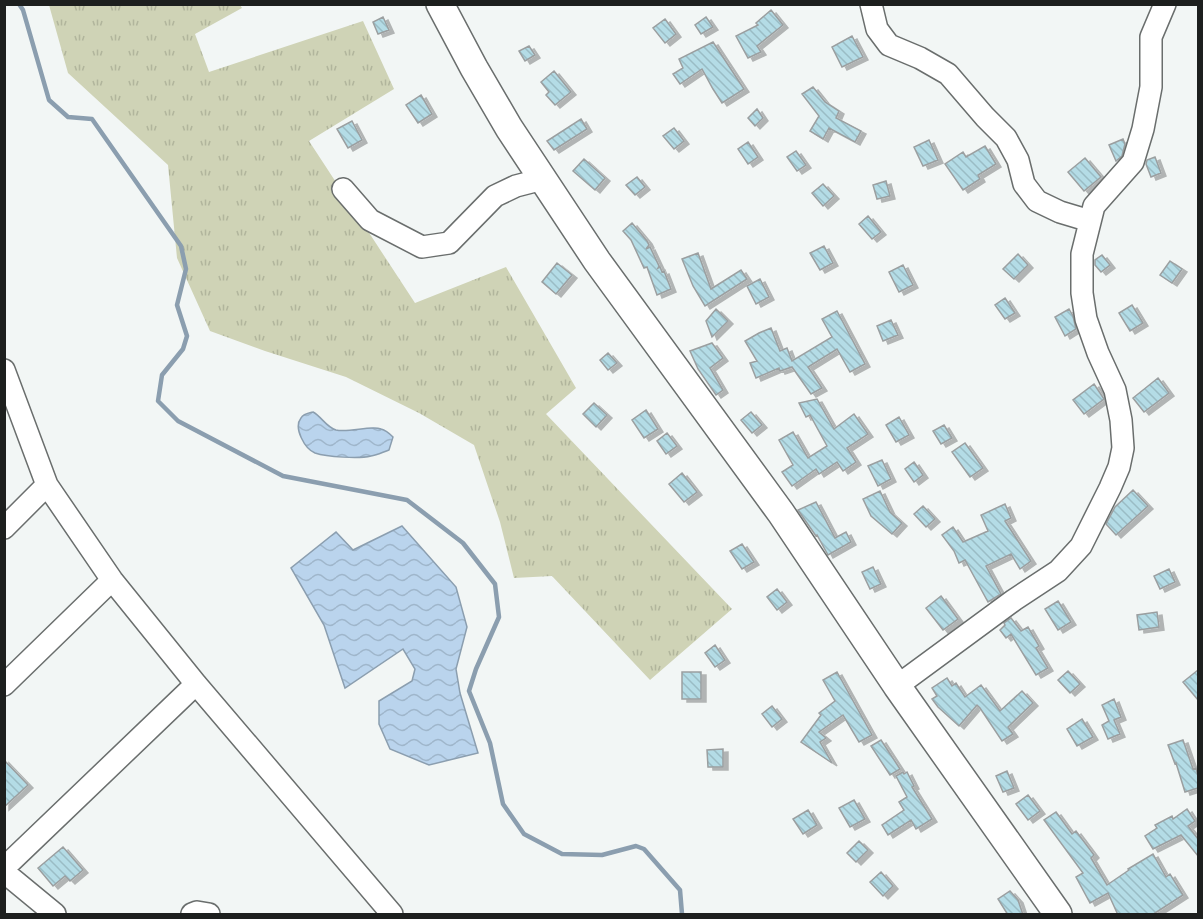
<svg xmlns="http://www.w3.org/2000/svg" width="1203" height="919" font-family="Ubuntu,sans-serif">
<defs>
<pattern id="grass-tufts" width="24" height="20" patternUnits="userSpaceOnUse" patternTransform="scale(1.5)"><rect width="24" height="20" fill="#cfd3b6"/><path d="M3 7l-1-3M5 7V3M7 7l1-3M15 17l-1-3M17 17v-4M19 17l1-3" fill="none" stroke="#b1b59c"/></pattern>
<pattern id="water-waves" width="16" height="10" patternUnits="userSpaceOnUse" patternTransform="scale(1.5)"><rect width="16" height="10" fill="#bad4ed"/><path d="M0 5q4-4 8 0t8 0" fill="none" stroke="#9fb6cb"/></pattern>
<pattern id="building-back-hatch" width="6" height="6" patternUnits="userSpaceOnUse" patternTransform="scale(1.5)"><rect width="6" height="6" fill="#b4dce6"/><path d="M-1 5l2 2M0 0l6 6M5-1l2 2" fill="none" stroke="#9abcc5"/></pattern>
<filter id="shadow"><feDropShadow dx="5" dy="3" stdDeviation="0" flood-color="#0004"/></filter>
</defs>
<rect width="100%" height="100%" fill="#f2f6f5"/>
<!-- grass -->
<path fill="url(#grass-tufts)" d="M49 5H240L242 8 195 34 209 72 363 21 394 89 309 141 415 303 506 267 576 388 546 414 732 609 650 680 552 576 514 578 500 522 474 445 419 413 346 377 265 351 210 331 177 258 168 165 68 73Z"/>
<!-- water -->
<path fill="url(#water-waves)" stroke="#8b9eaf" stroke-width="1.5" d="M313 412C322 417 326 427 336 430 349 433 371 425 381 429 385 430 390 434 393 437L389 450C383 452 377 455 371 456 359 459 327 457 315 453 305 449 293 428 301 418 303 414 309 413 313 412Z
M402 526 456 587 467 627 456 669 460 693 478 753 429 765 390 749 379 724V701L412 681 415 669 403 649 345 688 324 625 291 568 336 532 353 550Z"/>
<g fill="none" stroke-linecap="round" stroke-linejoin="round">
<!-- stream -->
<path stroke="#8b9eaf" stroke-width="4.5" d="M19 4 23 10 49 100 68 117 92 119 181 246 186 269 177 305 187 336 183 349 162 375 158 401 178 421 283 476 407 500 463 543 495 584 499 617 476 669 469 691 490 743 503 804 524 834 562 854 602 855 636 846 644 849 680 890 682 914"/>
</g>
<!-- building -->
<path fill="url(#building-back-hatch)" stroke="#9b9fa0" stroke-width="1.5" filter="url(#shadow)" d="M771 10 783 25 757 46 761 52 748 58 736 36 758 25 756 23Z
M383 17 389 30 378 34 373 22Z
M706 17 713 27 701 34 695 25Z
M665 19 676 34 665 43 653 28Z
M852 36 863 57 842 67 832 47Z
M713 42 744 89 722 103 713 89 702 69 680 84 673 74 683 68 679 59Z
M529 46 535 55 525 61 519 51Z
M554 71 571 92 555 105 546 95 549 92 541 82Z
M813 87 825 102 839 111 836 118 861 131 855 142 829 128 823 139 810 131 819 116 802 94Z
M421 95 432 114 418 123 406 105Z
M757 109 763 118 755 126 748 118Z
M581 119 587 129 554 150 547 141Z
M352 121 362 140 348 148 337 129Z
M674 128 684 141 674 149 663 136Z
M1123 139 1125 144 1122 156 1116 161 1109 145Z
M929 140 938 160 923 166 914 147Z
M748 142 758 157 748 164 738 149Z
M985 146 996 164 978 175 980 179 963 190 945 164 963 152 966 157Z
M796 151 806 165 797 171 787 157Z
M1155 157 1161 173 1151 177 1146 164 1147 160Z
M1085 158 1101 177 1084 191 1068 172Z
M584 159 605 178 595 190 573 171Z
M637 177 645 187 635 195 626 185Z
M886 181 890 196 877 199 873 185Z
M823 184 834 196 823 206 812 193Z
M868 216 881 232 872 239 859 224Z
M632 223 647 241 649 245 646 249 650 247 659 266 658 268 660 267 662 272 664 271 671 289 657 295 647 267 644 268 631 240 623 231Z
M824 246 833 263 820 270 810 253Z
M698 253 711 289 741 270 747 279 705 306 693 286 682 259Z
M1018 254 1028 265 1014 279 1003 269Z
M1102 255 1110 265 1101 272 1095 265V260Z
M1170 261 1182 269 1172 283 1160 275Z
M557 263 572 275 556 294 542 282Z
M903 265 913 285 899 292 889 272Z
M760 279 769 297 756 304 747 286Z
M1005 298 1015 313 1005 319 995 305Z
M1132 305 1143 323 1130 331 1119 313Z
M716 309 728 321 712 337 706 321Z
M1069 309 1073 316 1076 329 1065 336 1055 317Z
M837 311 865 364 850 372 837 349 808 367 822 388 811 394 792 367 780 371 779 368 756 378 750 363 757 361 745 341 759 333 771 328 780 351 787 348 792 361 832 337 822 319Z
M891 320 898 335 883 341 877 326Z
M712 343 723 358 710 368 723 390 716 395 698 369 690 351Z
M608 353 617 363 608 370 600 360Z
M1158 378 1169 393 1144 412 1133 398Z
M1094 384 1104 399 1084 414 1073 400Z
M817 399 834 429 854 414 868 434 847 448 856 462 843 471 837 462 819 474 816 469 792 486 782 472 793 465 779 440 793 432 808 458 827 446 810 415 806 417 799 403Z
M594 403 607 415 596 427 583 414Z
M646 410 658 429 644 438 632 420Z
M751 412 762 425 752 433 741 420Z
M899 417 909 435 896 442 886 425Z
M944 425 952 438 941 444 933 431Z
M667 433 677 446 666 454 657 441Z
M965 443 983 468 970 477 952 452Z
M882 460 891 479 878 486 868 466Z
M914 462 923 475 914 482 905 469Z
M682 473 697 492 684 502 669 484Z
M1133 490 1148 506 1116 535 1106 524 1115 507Z
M880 491 890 512 902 523 892 534 871 516 863 499Z
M816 502 835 538 846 532 851 542 828 555 817 535 816 536 798 510Z
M1005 504 1011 518 1005 521 1031 561 1020 569 1011 554 986 566 1001 594 988 602 965 560 959 563 954 551 942 535 953 527 963 542 988 531 981 515Z
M923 506 935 519 926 527 914 514Z
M742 544 754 562 742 569 730 551Z
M873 567 881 584 870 589 862 572Z
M1169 569 1175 582 1160 589 1154 576Z
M777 589 787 602 777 610 767 597Z
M941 596 958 619 943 630 926 608Z
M1058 601 1071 622 1058 630 1045 609Z
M1157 612 1159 627 1139 630 1137 615Z
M1011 618 1021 631 1028 627 1039 646 1036 648 1048 668 1036 675 1011 634 1006 638 1000 630 1005 625 1004 623Z
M715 645 725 660 715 667 705 653Z
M1198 670V700L1183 682Z
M1068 671 1080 684 1070 693 1058 680Z
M682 672H701V699H682Z
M837 672 872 735 859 742 843 715 819 732 826 738 820 742 832 763 801 742 821 715 819 713 835 701 823 680Z
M947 678 952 686 956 683 965 697 981 685 1000 711 1022 691 1033 703 1008 727 1013 734 1002 741 980 708 977 705 959 726 938 707 932 699 937 696 932 688Z
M1114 699 1121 717 1114 720 1120 734 1108 739 1102 725 1109 721 1102 705Z
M772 706 782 719 772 727 762 714Z
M1082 719 1093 737 1077 746 1067 729Z
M881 740 900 769 890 775 871 746Z
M1183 740 1193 769 1196 768 1198 776V788L1185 792 1176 763 1175 764 1168 745Z
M723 749V767H708L707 750Z
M4 760 28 785 4 807Z
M1007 771 1014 788 1003 792 996 776Z
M903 772 904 774 907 772 914 786 912 787 932 819 916 829 911 820 888 835 882 825 904 810 899 802 907 797 896 776Z
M1028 795 1040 811 1028 820 1016 804Z
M854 800 865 819 850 827 839 808Z
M1187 809 1195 821 1188 826 1198 839V856L1181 835 1153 849 1145 836 1157 828 1155 825 1172 816 1173 819Z
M808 810 817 825 803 834 793 819Z
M1056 812 1072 834 1076 831 1094 855 1091 858 1107 885 1129 870 1128 869 1153 854 1166 877 1170 874 1183 895 1152 915H1118L1108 893 1090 903 1076 877 1083 873 1044 820Z
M859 841 868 850 856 862 847 853Z
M63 847 83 870 70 881 65 876 53 886 38 868Z
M881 872 893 886 883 896 870 882Z
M1010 891 1018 900 1023 915H1008L998 899Z"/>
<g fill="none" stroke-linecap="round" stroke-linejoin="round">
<defs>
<path id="minor" d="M871 4 877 29 889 45 920 58 948 74 985 117 1006 138 1018 160 1024 184 1037 201 1060 212 1090 221
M343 189 370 220 422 247 449 243 495 196 516 186 543 179
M4 370 47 485 112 580 196 684 392 914
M4 528 47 485
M4 685 112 580
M897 686 1014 600 1058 571 1081 546 1110 488 1119 467 1123 448 1121 420 1115 390 1098 353 1086 319 1082 293V254L1094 206 1133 162 1143 129 1151 87V37L1165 4
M4 868 196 684
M4 872 55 914
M192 914 197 912 209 914"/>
<path id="major" d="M440 4 474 68 509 128 597 261 781 513 897 686 1058 914"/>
</defs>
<!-- minor casing -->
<use href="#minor" stroke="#6a6e6d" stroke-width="24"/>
<!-- major casing -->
<use href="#major" stroke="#6a6e6d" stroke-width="30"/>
<!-- minor -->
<use href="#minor" stroke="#fff" stroke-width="21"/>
<!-- major -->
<use href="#major" stroke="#fff" stroke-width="27"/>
</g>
<!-- border -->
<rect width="1203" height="919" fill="none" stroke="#1d1f1e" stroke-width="12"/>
</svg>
